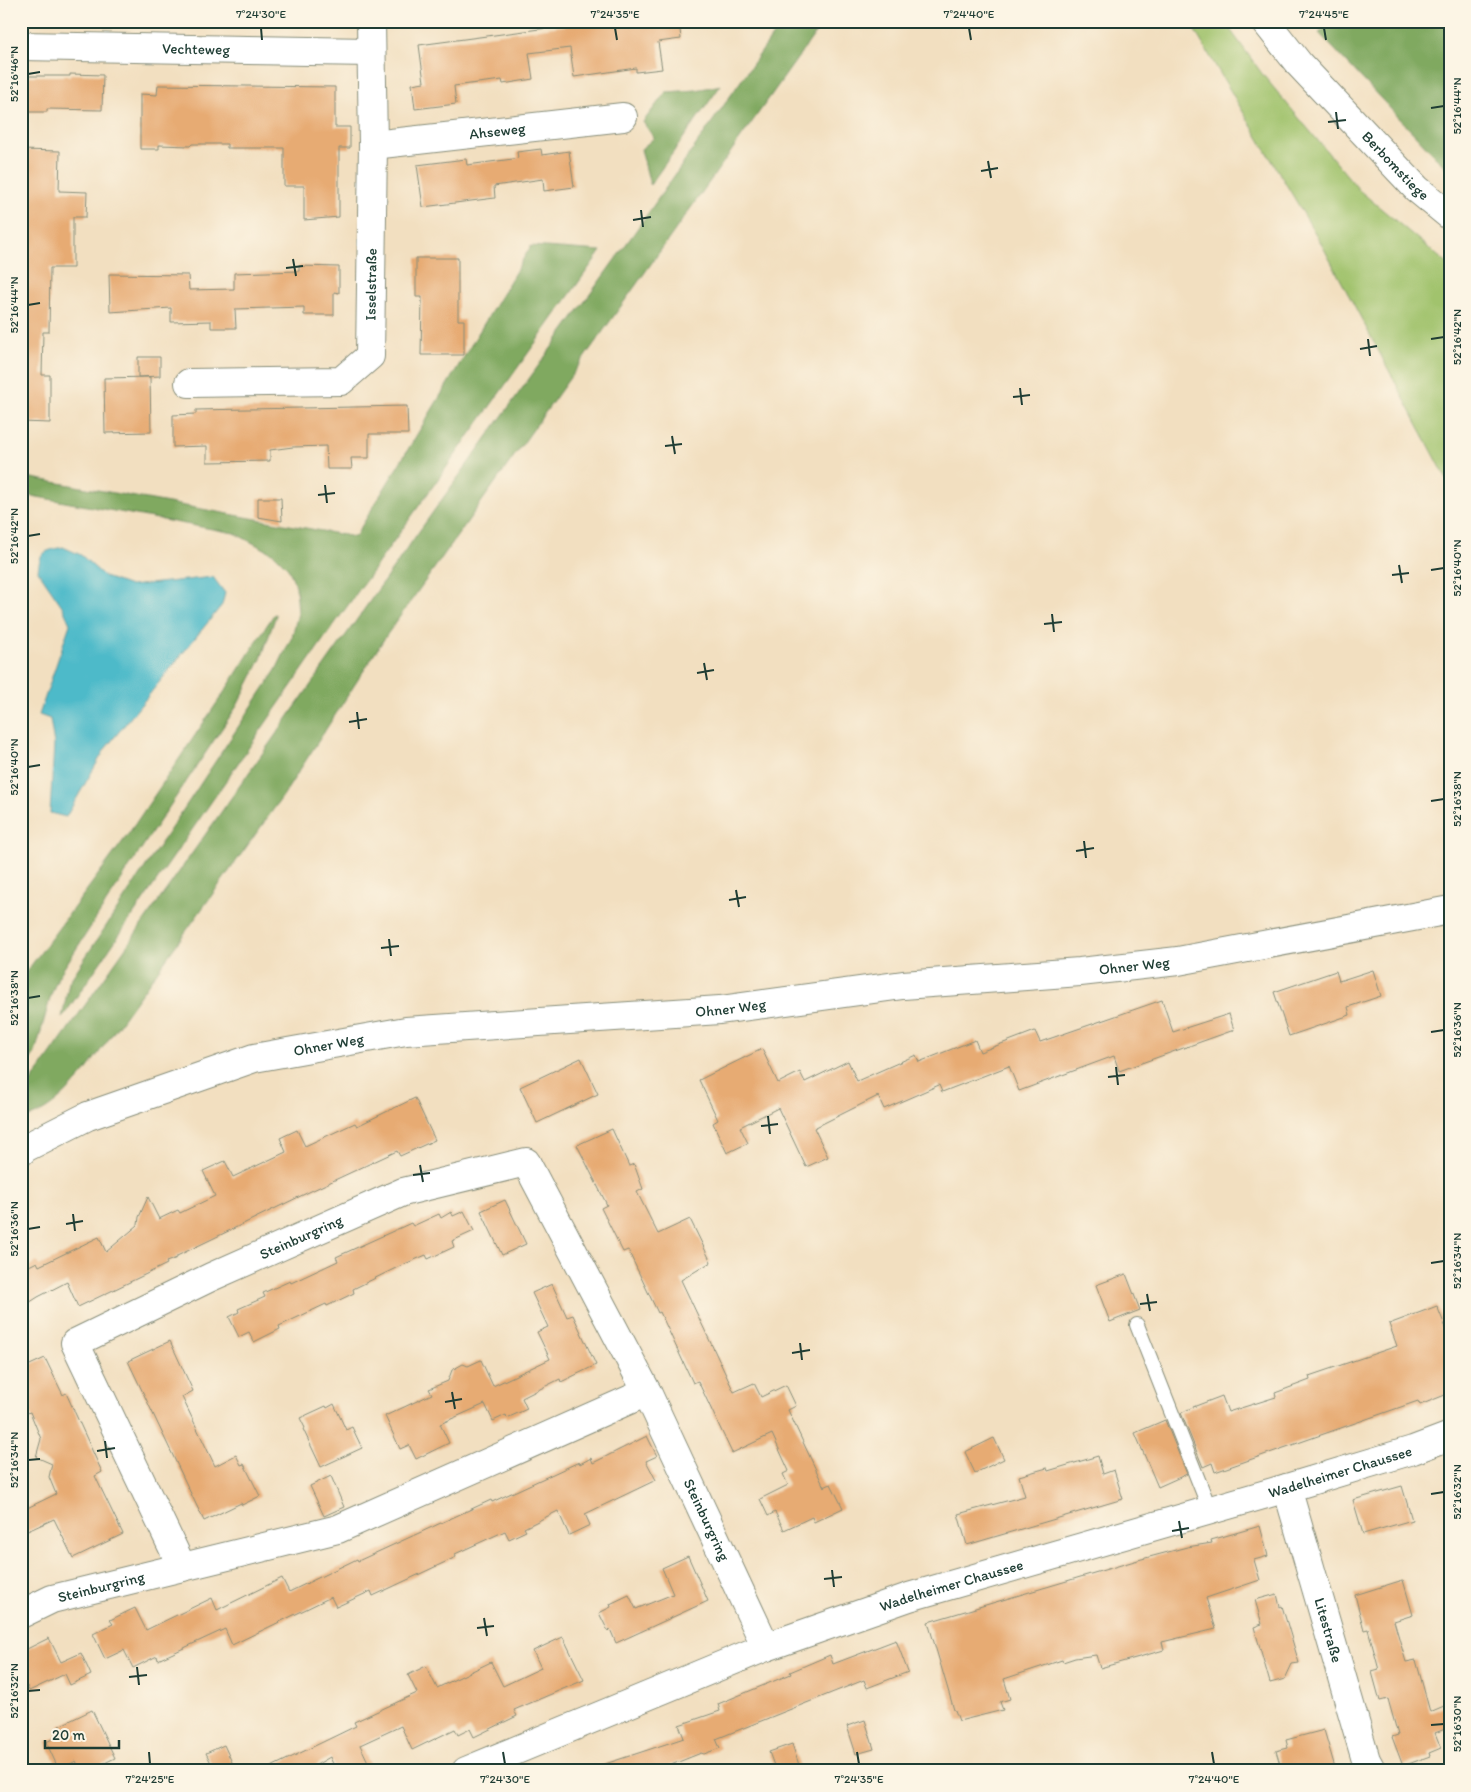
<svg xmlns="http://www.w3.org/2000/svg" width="1471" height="1792" font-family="Itim,sans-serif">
<rect width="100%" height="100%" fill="#fcf5e5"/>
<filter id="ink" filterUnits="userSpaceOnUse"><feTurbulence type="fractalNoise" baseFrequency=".02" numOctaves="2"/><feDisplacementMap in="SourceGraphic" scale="10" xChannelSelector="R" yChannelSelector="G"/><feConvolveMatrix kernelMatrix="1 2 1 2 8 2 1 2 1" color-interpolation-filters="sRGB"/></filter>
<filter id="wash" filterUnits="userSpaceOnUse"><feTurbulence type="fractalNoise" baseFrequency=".0096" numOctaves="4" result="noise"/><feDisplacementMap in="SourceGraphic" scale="20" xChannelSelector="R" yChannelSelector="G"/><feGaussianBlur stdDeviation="1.12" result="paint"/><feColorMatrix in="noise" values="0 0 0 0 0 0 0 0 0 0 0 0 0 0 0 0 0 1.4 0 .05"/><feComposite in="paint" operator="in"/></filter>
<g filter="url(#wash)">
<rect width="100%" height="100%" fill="#f2dfc0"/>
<!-- green -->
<path fill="#a1c36d" stroke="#608050" d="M1189 21H1224L1263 75 1360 191 1450 266V485L1321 243Z"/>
<!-- forest -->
<path fill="#80a960" stroke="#50734a" d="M783 21H824L386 636 283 796 85 1072C67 1092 49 1114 21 1119V1096L420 530 632 236Z
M1335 21H1450V172L1319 33Z
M721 85 650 185 641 149 654 138 643 122 666 92 696 90Z
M531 246 601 251 321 643 62 1018 69 982 276 670 292 637 298 613 296 586 288 568 274 554 234 533 21 494V476L355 537Z
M274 614 276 615 261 659 237 706 147 840 58 977 51 995 35 1053 21 1072V979L129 833 229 685Z"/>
<!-- water -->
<path fill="#4ebac9" stroke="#367c7e" d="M63 547 81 555 105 577 130 586 213 577 225 593 222 605 105 749 66 817 50 813 54 744 50 719 39 715 70 624 62 606 38 571C40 551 45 551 63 547Z"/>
<g id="blocks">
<!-- building -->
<path fill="#e7ab73" d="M600 21H679L681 39 658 42 662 69 636 72V68L574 77 570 48 529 53 533 79 503 84 502 80 454 86 456 104 415 109 412 84 424 82 419 45Z
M70 74 103 75 102 110 47 109V112H21V76H70Z
M158 85 335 87V127H350V148H339V217L304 220V186H284V148H227V144H192L190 146 159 145V149H140V94L157 95Z
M541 149 542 155 569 151 574 187 544 191 543 179 494 186 495 198 423 207 417 165 466 159 467 165 513 159 518 158 517 152Z
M21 150 60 151 59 191 87 192 86 217H73V268H50L49 332H43L42 375H50V423L21 422Z
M416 258H458V320H464V355H421L422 297H416Z
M299 266 339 267V293L334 292V315H304V307L235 309 236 328H211V321L171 322V308L110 312 109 274 188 275 189 290 234 289V273L299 271Z
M138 357H160V376L138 377Z
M150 377 151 432 105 433 104 378Z
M407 406 408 434H369V458H351L352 469H327L326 446 293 447 270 450V461L207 462V446L173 447V415L196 414V410Z
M258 498H281L282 521 258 517Z
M1373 970 1381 996 1348 1007 1350 1015 1289 1036 1274 992 1336 971 1339 981Z
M1162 1000 1173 1032 1229 1014 1234 1030 1119 1071 1114 1056 1019 1091 1009 1066 942 1092 939 1085 884 1109 878 1096 814 1128 828 1157 806 1167 778 1108 740 1127 748 1143 727 1153 713 1123 718 1120 699 1080 762 1049 778 1083 800 1072 805 1082 848 1061 857 1081 916 1055 919 1062 975 1040 980 1052 1035 1031 1040 1042Z
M581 1058 598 1094 537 1123 520 1087Z
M415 1098 435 1140 400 1156 397 1151 311 1191 177 1256V1258L166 1262 167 1264 78 1307 67 1282 38 1297 21 1308V1270L37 1262 39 1266 99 1237 106 1252 138 1225 139 1217 148 1197 159 1219 178 1210 180 1213 215 1196 203 1171 225 1161 233 1177 286 1152 280 1138 297 1130 305 1146 355 1123 357 1126Z
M612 1129 629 1166 634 1164 643 1189 637 1192 658 1234 690 1219 711 1262 681 1280 734 1392 754 1383 761 1397 786 1385 796 1406 788 1410 824 1487 831 1484 843 1508 814 1522 812 1517 784 1530 775 1512 768 1516 760 1499 788 1485 783 1474 789 1471 772 1434 732 1453 698 1381 693 1383 660 1312 658 1313 628 1250 623 1252 601 1208 607 1205 577 1145Z
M505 1200 526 1244 502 1255 481 1211Z
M464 1211 474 1231 452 1241 454 1247 428 1259 426 1255 400 1266 353 1289 354 1293 327 1306 326 1304 279 1326 280 1329 254 1342 249 1332 239 1337 229 1317 239 1312 238 1309 265 1297 263 1293 290 1281 291 1283 338 1261 336 1257 411 1223 413 1226 439 1214 441 1218 451 1212 453 1216Z
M1126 1274 1140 1310 1110 1322 1096 1285Z
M552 1284 567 1317 573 1315 596 1365 561 1382 560 1379 522 1398 527 1409 507 1418 506 1415 493 1421 485 1404 440 1424 449 1443 416 1459 409 1445 400 1449 385 1416 432 1394 429 1389 448 1381 452 1370 463 1364 468 1366 481 1360 493 1386 550 1359 537 1332 548 1327 532 1293Z
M1437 1306 1450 1338V1393L1420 1405 1418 1401 1215 1472 1212 1463 1203 1467 1181 1413 1193 1407 1222 1396 1228 1412 1276 1397 1275 1393 1310 1380 1309 1376 1397 1346 1389 1324Z
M170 1341 193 1391 182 1397 215 1466 236 1455 241 1465 244 1464 260 1496 242 1505 241 1503 204 1521 128 1361Z
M45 1358 63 1395 66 1393 102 1472 95 1476 123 1534 73 1558 54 1519 21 1534V1511L56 1494 49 1477 52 1464 36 1457 41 1439 30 1412 27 1413 21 1402V1369Z
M334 1404 346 1430 352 1427 362 1448 321 1467 303 1429 305 1428 300 1418 326 1406 327 1408Z
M1165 1420 1187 1474 1158 1487 1135 1433Z
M647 1436 657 1456 646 1461 656 1480 585 1514 590 1525 569 1535 558 1511 524 1528 526 1531 509 1539 505 1531 455 1554 456 1557 373 1596 371 1591 336 1607 331 1597 232 1645 225 1629 158 1660 157 1656 133 1668 124 1650 105 1659 93 1634 113 1624 110 1620 135 1608 146 1630 212 1598 217 1610 282 1578 289 1592 357 1559 358 1561 491 1500 492 1502 579 1462 580 1464 591 1458 593 1463Z
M994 1438 1004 1459 975 1473 965 1452Z
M1098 1456 1103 1474 1114 1470 1123 1499 967 1545 958 1514 1025 1496 1019 1476 1047 1468 1048 1471Z
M331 1476 344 1507 324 1516 310 1486Z
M1402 1486 1412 1520 1363 1534 1353 1500Z
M1260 1526 1268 1556 1254 1560 1260 1580 1206 1598 1216 1629 1162 1642 1164 1650 1100 1668 1096 1655 1075 1658 1063 1662 1062 1660 1004 1679 1010 1699 1000 1702 1003 1710 959 1721 955 1710H954L928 1622 1138 1560 1187 1547 1212 1543 1211 1540Z
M688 1556 708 1601 616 1643 610 1629 608 1631 599 1613 611 1607 610 1604 629 1595 636 1609 673 1594 662 1568Z
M1403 1580 1413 1615 1394 1621 1406 1662 1416 1660 1430 1712 1444 1706 1450 1722V1727L1435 1733 1441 1748 1429 1753 1430 1756 1403 1766 1392 1737 1398 1735 1388 1699 1380 1701 1372 1672 1379 1670 1368 1629 1364 1630 1355 1595Z
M1277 1594 1280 1607 1282 1606 1299 1663 1292 1664 1285 1679 1270 1683 1254 1627 1262 1624 1255 1600Z
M563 1637 584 1680 514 1710 517 1716 474 1737 470 1729 458 1735 455 1729 412 1750 401 1726 360 1745 369 1764 353 1771H336L330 1757 306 1771H263L356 1726 354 1722 417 1693 408 1675 426 1666 437 1688 491 1662 503 1686 541 1668 533 1651Z
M49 1638 61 1662 81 1653 91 1675 70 1685 65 1674 29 1691 27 1686 21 1688V1652Z
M896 1640 908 1672 867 1688 864 1680 716 1739 720 1748 704 1754 701 1753 656 1771H597L596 1767 684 1738 679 1725 720 1711 718 1704 791 1674 790 1672 830 1655 833 1664Z
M92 1710 115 1758 88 1771H81L76 1761 59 1770 46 1742 63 1734 59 1726Z
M865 1720 874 1749 856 1754 847 1726Z
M1324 1730 1336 1771H1282L1276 1751 1288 1748 1286 1740Z
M792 1744 801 1771H776L769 1752Z
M224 1745 236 1771H215L206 1753Z"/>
</g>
</g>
<g filter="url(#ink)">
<use href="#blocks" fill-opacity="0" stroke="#888e7a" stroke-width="1"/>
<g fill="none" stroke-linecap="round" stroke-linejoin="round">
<defs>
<path id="lane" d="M1137 1325 1210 1510"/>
<g id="street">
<path id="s1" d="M1265 21 1299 64 1417 189 1450 216"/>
<path id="s2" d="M21 46 371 52"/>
<path id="s3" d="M373 145 623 117"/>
<path id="s4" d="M189 383 341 381 370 356 373 145 371 21"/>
<path id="s5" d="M21 1152 25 1148 88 1116 254 1058 406 1031 720 1010 903 985 1080 972 1178 961 1450 910"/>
<path id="s6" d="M1287 1488 1366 1760 1372 1771"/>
<path id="s7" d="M182 1567 75 1343 211 1277 403 1192 526 1162 647 1392"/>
<path id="s8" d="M21 1614 52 1599 338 1529 647 1392 766 1647"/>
<path id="s9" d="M466 1771 766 1647 909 1597 1287 1488 1413 1450 1450 1436"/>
</g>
</defs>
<!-- lane casing -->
<use href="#lane" stroke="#888e7a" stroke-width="16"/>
<!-- street casing -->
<use href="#street" stroke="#888e7a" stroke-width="30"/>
<!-- lane -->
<use href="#lane" stroke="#fff" stroke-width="14"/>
<!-- street -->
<use href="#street" stroke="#fff" stroke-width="28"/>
</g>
</g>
<!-- ticks -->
<path fill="none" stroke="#1f3d34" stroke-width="2" d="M261 28 262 40M615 28 617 40M969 28 971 40M1324 28 1326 40M28 74 40 72M1431 108 1444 106M1336 112 1338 129M1328 122 1346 120M988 161 991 178M981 171 998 168M641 210 643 227M633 220 651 217M293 259 296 276M286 268 303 266M28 305 40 303M1368 339 1370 356M1431 339 1444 337M1360 349 1377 346M1020 388 1022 405M1013 397 1030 395M672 436 675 454M665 446 682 444M325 485 327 503M318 495 335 493M28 536 40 534M1399 565 1402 583M1431 570 1444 568M1392 575 1409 573M1052 614 1054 632M1044 624 1062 622M704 663 707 680M697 673 714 670M357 712 359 729M349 722 367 719M28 767 40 765M1431 801 1444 799M1084 841 1086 858M1076 851 1094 848M736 890 739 907M729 900 746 897M389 939 391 956M381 948 399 946M28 998 40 996M1431 1032 1444 1030M1116 1067 1118 1085M1108 1077 1125 1075M768 1116 770 1134M761 1126 778 1124M420 1165 423 1182M413 1175 430 1173M73 1214 75 1231M66 1224 83 1221M28 1229 40 1227M1431 1263 1444 1261M1147 1294 1150 1311M1140 1304 1157 1302M800 1343 802 1360M792 1353 810 1350M452 1392 455 1409M445 1402 462 1399M105 1441 107 1458M97 1451 115 1448M28 1460 40 1459M1431 1494 1444 1492M1179 1521 1182 1538M1172 1531 1189 1528M832 1570 834 1587M824 1579 842 1577M484 1618 487 1636M477 1628 494 1626M137 1667 139 1685M129 1677 147 1675M28 1691 40 1690M1431 1725 1444 1724M149 1752 150 1764M503 1752 505 1764M857 1752 859 1764M1212 1752 1214 1764"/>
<g text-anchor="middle" stroke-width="5" stroke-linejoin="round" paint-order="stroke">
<!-- street labels -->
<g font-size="15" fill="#1f3d34" stroke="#fcf5e5">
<text dy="5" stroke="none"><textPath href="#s2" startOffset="175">Vechteweg</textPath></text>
<text dy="5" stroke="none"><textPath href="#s3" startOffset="125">Ahseweg</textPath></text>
<text dy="5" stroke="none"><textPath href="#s1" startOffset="195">Berbomstiege</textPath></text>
<text dy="5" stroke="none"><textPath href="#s4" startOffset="262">Isselstraße</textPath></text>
<text dy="5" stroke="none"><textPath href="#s5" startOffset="1138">Ohner Weg</textPath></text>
<text dy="5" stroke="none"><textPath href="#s5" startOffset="732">Ohner Weg</textPath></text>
<text dy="5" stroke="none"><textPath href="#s5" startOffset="328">Ohner Weg</textPath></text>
<text dy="5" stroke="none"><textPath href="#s7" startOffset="498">Steinburgring</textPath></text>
<text dy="5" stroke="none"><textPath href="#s9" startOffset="925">Wadelheimer Chaussee</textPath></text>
<text dy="5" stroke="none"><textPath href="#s8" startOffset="808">Steinburgring</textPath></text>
<text dy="5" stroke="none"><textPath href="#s9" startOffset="520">Wadelheimer Chaussee</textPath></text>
<text dy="5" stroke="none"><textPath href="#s8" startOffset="85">Steinburgring</textPath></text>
<text dy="5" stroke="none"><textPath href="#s6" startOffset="148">Litestraße</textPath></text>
</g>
</g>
<!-- margin -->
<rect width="1471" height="1792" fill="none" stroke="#fcf5e5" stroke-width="55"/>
<!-- scale -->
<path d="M45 1740v8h74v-8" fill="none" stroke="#1f3d34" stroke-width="2.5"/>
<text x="52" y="1740" font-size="15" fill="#1f3d34" stroke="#fcf5e5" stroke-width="4" paint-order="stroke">20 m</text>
<rect x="28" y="28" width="1416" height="1736" fill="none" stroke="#1f3d34" stroke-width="2"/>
<g font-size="12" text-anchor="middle" fill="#1f3d34">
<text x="261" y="18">7°24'30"E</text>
<text x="615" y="18">7°24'35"E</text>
<text x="969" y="18">7°24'40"E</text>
<text x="1324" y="18">7°24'45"E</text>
<text transform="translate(14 74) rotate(-90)" y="4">52°16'46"N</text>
<text transform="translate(1457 106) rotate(-90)" y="4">52°16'44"N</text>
<text transform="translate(14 305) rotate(-90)" y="4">52°16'44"N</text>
<text transform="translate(1457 337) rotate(-90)" y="4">52°16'42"N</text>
<text transform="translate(14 536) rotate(-90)" y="4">52°16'42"N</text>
<text transform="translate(1457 568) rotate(-90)" y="4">52°16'40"N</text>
<text transform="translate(14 767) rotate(-90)" y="4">52°16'40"N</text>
<text transform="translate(1457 799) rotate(-90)" y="4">52°16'38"N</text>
<text transform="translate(14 998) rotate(-90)" y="4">52°16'38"N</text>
<text transform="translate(1457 1030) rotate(-90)" y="4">52°16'36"N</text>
<text transform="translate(14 1229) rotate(-90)" y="4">52°16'36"N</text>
<text transform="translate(1457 1261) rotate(-90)" y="4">52°16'34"N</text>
<text transform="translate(14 1460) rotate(-90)" y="4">52°16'34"N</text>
<text transform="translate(1457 1492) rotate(-90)" y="4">52°16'32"N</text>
<text transform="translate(14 1691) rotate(-90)" y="4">52°16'32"N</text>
<text transform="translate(1457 1724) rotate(-90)" y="4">52°16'30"N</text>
<text x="150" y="1783">7°24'25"E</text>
<text x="505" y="1783">7°24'30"E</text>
<text x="859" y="1783">7°24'35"E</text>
<text x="1214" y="1783">7°24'40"E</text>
</g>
</svg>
